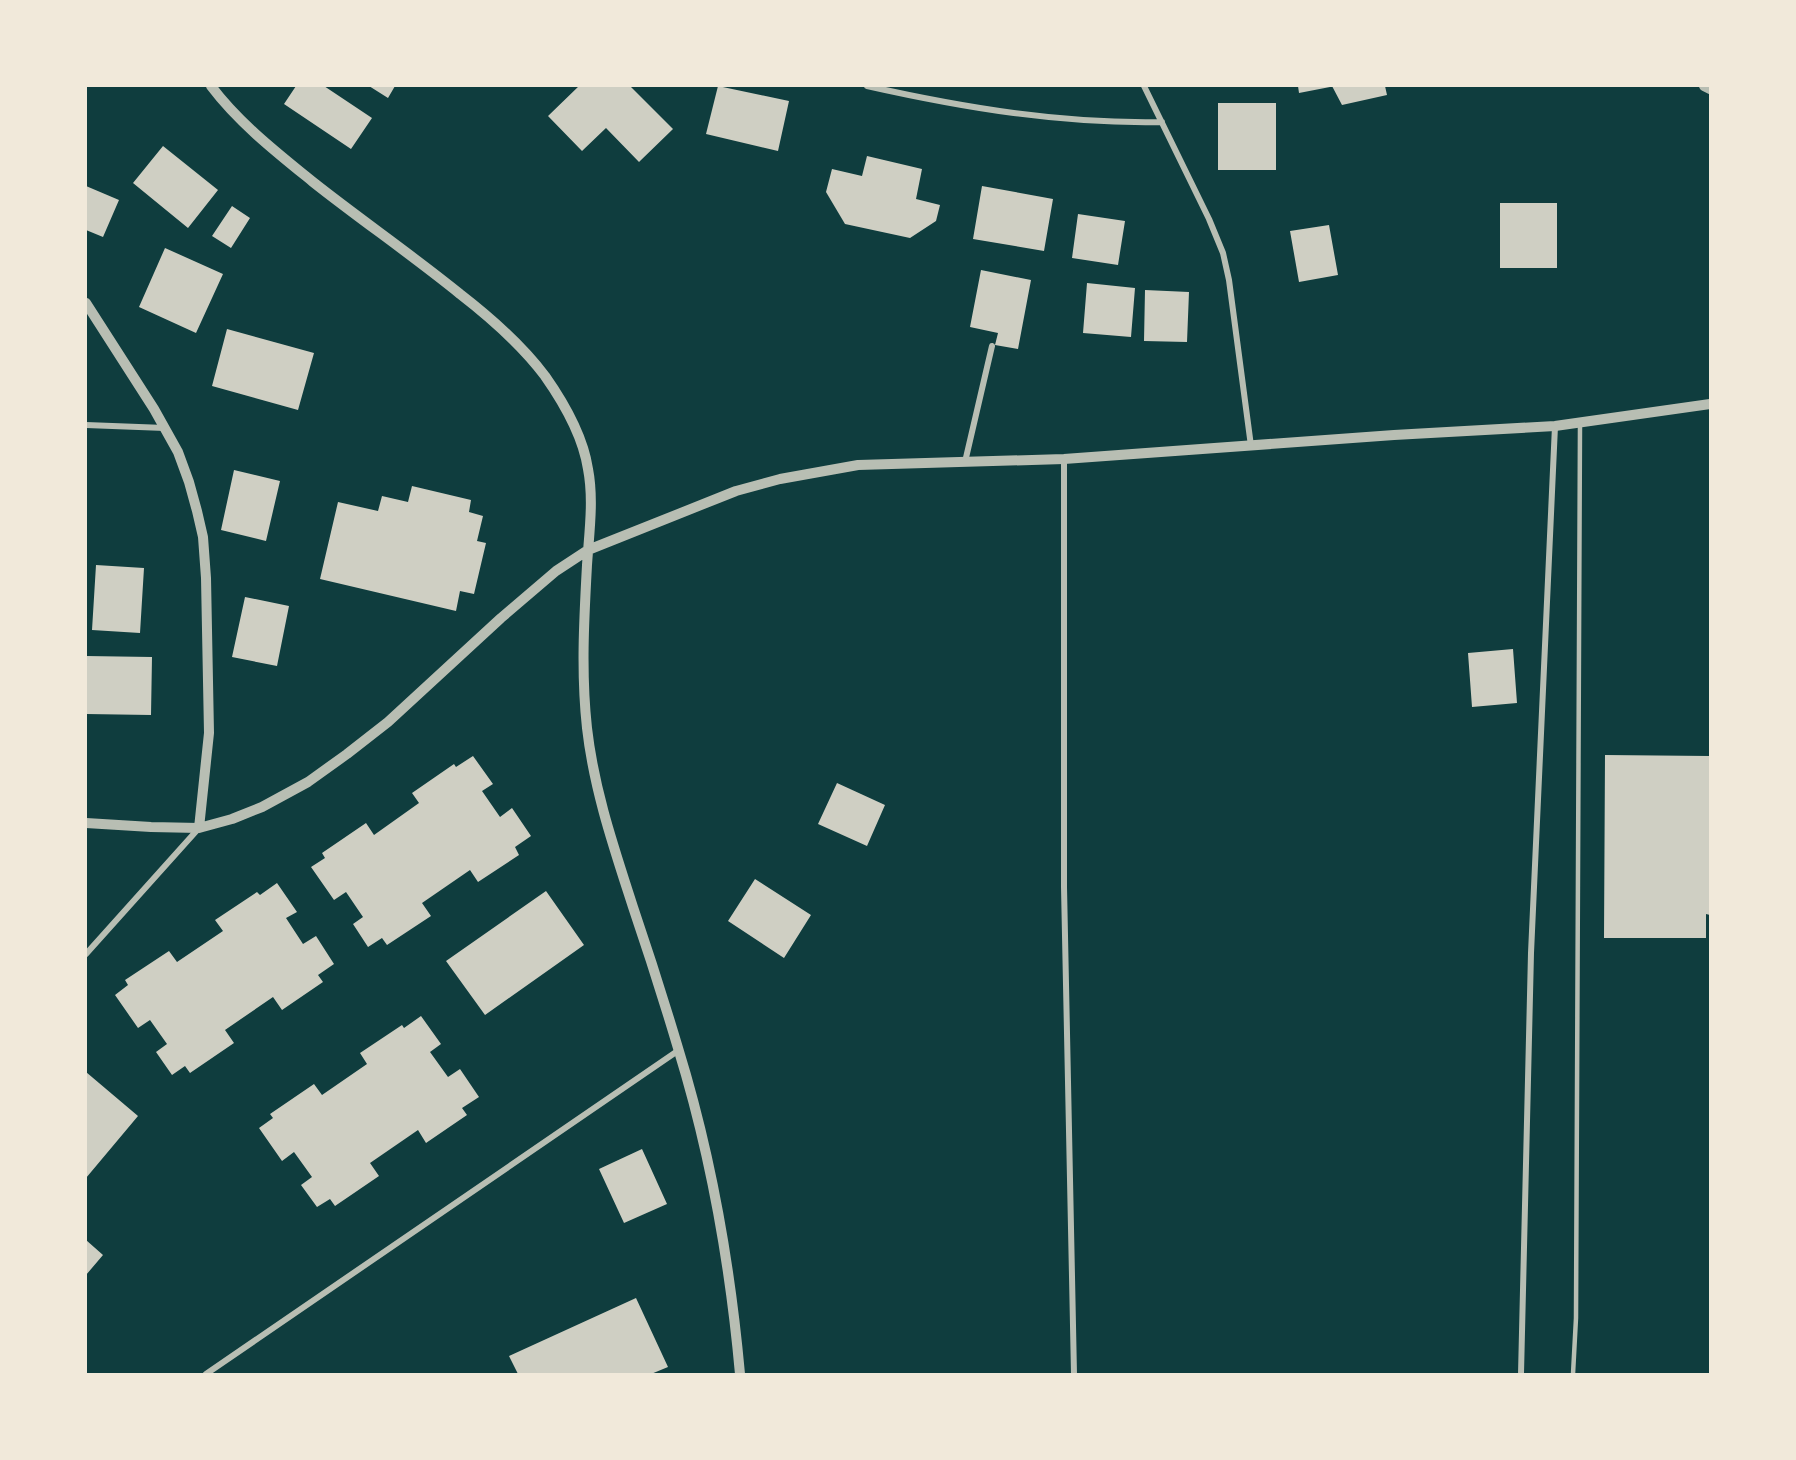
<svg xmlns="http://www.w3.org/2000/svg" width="1796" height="1460" font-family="'Fira Sans Condensed',sans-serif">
<rect width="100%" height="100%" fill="#0f3d3e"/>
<!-- building -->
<path fill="#cfcfc3" d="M296 86H324L372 118 351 149 284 104Z
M369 86H395L388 98Z
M579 86H630L673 129 639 162 606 128 582 151 548 116Z
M718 86 789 101 778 151 706 134Z
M1298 86H1330V87L1299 93Z
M1332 86H1385L1387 95 1342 105Z
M1218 103H1276V170H1218Z
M163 146 218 190 188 228 133 183Z
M867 156 922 169 916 199 940 205 936 221 910 238 845 224 826 192 832 169 862 176Z
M86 186 119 200 103 237 86 230Z
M982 186 1053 199 1044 251 973 239Z
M1500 203H1557V268H1500Z
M232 206 250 218 231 248 212 236Z
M1078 214 1125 221 1118 265 1072 258Z
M1329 225 1338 275 1299 282 1290 231Z
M165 248 223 274 196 333 139 307Z
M981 270 1031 280 1018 349 995 345 998 333 970 327Z
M1087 283 1135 288 1131 337 1083 333Z
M1145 290 1189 292 1187 342 1144 341Z
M227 329 314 353 298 410 212 386Z
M234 470 280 481 266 541 221 530Z
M412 486 471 500 469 512 483 516 477 541 486 543 474 594 460 591 456 611 320 579 338 502 378 511 382 496 408 502Z
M96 565 144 568 140 633 92 630Z
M245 597 289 606 277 666 232 657Z
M1513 649 1517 703 1472 707 1468 653Z
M86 656 152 657 151 715 86 714Z
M1605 755 1710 756V915L1706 914V938H1604Z
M473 756 493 784 482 791 500 817 512 808 531 836 515 847 519 855 478 882 470 870 422 903 431 916 387 945 382 938 368 947 353 924 363 917 346 892 334 900 311 867 325 858 322 853 366 823 374 835 419 803 412 793 454 764 456 767Z
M837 783 885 805 867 846 818 824Z
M755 879 811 915 784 958 728 921Z
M277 883 297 912 286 918 303 944 316 936 334 964 318 975 323 982 282 1010 273 997 225 1030 234 1043 190 1073 185 1066 172 1075 156 1052 167 1044 150 1020 138 1028 115 995 128 985 125 980 169 951 177 962 223 931 215 920 257 892 260 895Z
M546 891 584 945 485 1015 446 961Z
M421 1016 441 1044 430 1052 448 1077 460 1069 479 1097 462 1108 467 1115 426 1143 418 1130 370 1163 379 1176 335 1206 330 1199 317 1207 301 1185 312 1177 294 1152 282 1161 259 1128 273 1118 270 1114 314 1084 322 1095 367 1064 360 1053 402 1025 404 1028Z
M86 1072 138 1116 86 1178Z
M642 1149 667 1204 624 1223 599 1169Z
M86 1240 103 1255 86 1275Z
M636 1298 668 1367 651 1374H518L509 1356Z"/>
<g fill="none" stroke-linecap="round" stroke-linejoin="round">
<!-- service -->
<path stroke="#b8beb3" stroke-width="4.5" d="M1573 1374 1576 1318 1580 423"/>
<!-- minor -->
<path stroke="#b8beb3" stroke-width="6" d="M867 86C965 108 1062 124 1162 122
M1144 86 1209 219 1223 253 1229 280 1251 446
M86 425 165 428
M1064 459V887L1074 1374
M965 462 992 346
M86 954 199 828
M206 1374 679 1050
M1521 1374 1531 953 1555 426"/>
<!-- tertiary -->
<path stroke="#b8beb3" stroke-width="10" d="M211 86C239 123 276 152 313 182 361 220 412 255 460 294 491 318 521 344 545 376 564 403 583 436 588 469 594 500 589 534 587 565 584 620 581 673 587 728 594 790 614 848 633 907 649 954 664 1001 678 1048 711 1155 730 1263 740 1374
M1704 86 1710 89
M86 303 154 409 178 452 189 482 197 511 203 537 206 578 209 733 199 828
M86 823 151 827 199 828 232 819 262 807 308 782 347 754 388 722 501 618 556 571 588 550 736 491 780 479 858 465 1064 459 1394 435 1555 426 1710 404"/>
</g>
<!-- border -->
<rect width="1796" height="1460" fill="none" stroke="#f1e9da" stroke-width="174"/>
</svg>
